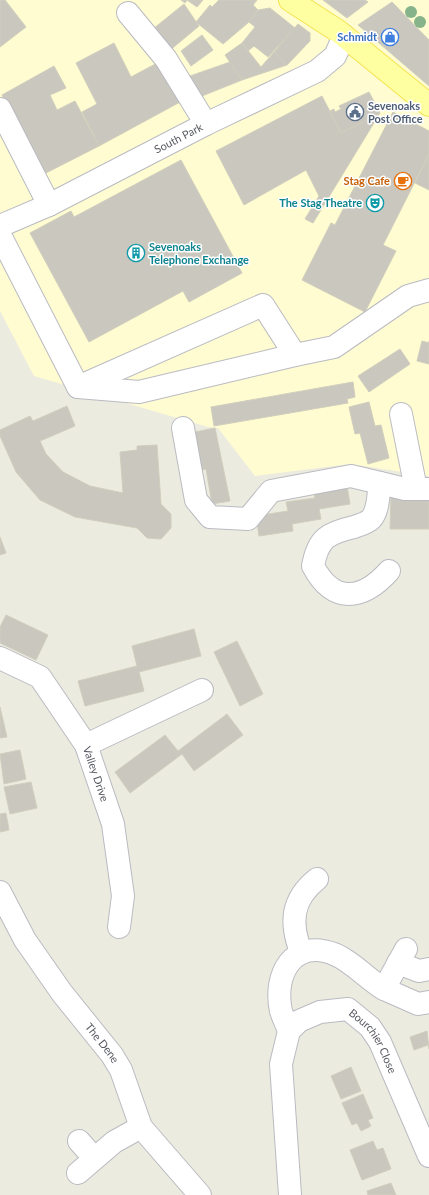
<svg xmlns="http://www.w3.org/2000/svg" width="429" height="1195" font-family="Lato,sans-serif">
<rect width="100%" height="100%" fill="#ecebdf"/>
<!-- commercial -->
<path fill="#fffcd1" d="M0 0H429V476L350 464 255 476 218 428 208 427 34 376 0 311Z"/>
<!-- building -->
<path fill="#c9c7be" stroke="#d1cebd" d="M0 0H5L26 27 0 47Z
M181 0H203L197 7 187 0 185 3Z
M219 0H257L253 5 258 10 249 22 223 44 196 22 210 5 212 7Z
M323 0H365L368 2 347 18Z
M392 2 429 40V86L358 25Z
M184 4 199 26 169 51 153 29Z
M270 8 295 28 268 57 254 46 248 51 242 43 255 27 249 22 258 10Z
M298 24 310 33V41L287 65 274 52Z
M202 35 213 50 191 66 181 51Z
M114 43 131 77 159 62 182 101 99 146 82 112 97 104 76 63Z
M242 43 261 67 274 52 287 65 242 80 225 55Z
M230 62 242 80 202 96 190 76Z
M54 66 66 88 50 95 57 110 75 101 99 146 44 174 2 95Z
M369 92 380 113 341 133 330 111 334 109 335 112 341 109 339 106Z
M322 96 341 133 380 113 313 223 305 219 319 196 306 170 244 205 216 151Z
M393 112 429 131V154L383 245 396 251 365 312 302 280 331 223 335 225Z
M429 154V190L415 183Z
M181 160 242 273 189 302 183 291 89 342 30 233 71 211 74 217Z
M422 341 429 343V341V364L417 361Z
M400 349 410 364 369 392 358 376Z
M353 382 355 397 347 399 348 403 214 426 211 407Z
M369 402 375 426 381 425 389 458 368 464 360 433 355 434 349 407Z
M67 406 75 426 40 441 46 454 63 472 90 486 123 493 120 452 137 450V446L157 445 161 504 171 514V528L161 539 147 538 137 528 75 517 40 500 16 472 0 436V430L30 416 33 421Z
M215 428 230 501 212 504 206 469 201 470 195 432Z
M347 486 350 504 319 509 321 519 292 524 293 531 259 536 256 516 288 511 286 502 315 498 314 491Z
M391 496 429 497V529H390Z
M0 537 6 553 0 555Z
M6 615 48 635 36 660 0 643V627Z
M194 629 201 656 139 672 144 691 85 706 78 681 137 666 132 646Z
M237 641 263 694 240 706 214 652Z
M0 707 7 737 0 738Z
M227 714 243 735 194 771 182 754 130 793 115 772 165 735 178 751Z
M20 750 26 779 4 784 0 754Z
M31 782 37 808 10 814 4 787Z
M6 813 9 830 0 832V814Z
M427 1031 429 1049 428 1045 414 1050 410 1037Z
M351 1067 361 1091 341 1099 331 1076Z
M363 1094 373 1118 368 1120 371 1126 361 1131 357 1123 352 1125 342 1103Z
M373 1141 377 1150 383 1148 391 1169 362 1180 350 1150Z
M391 1183 396 1195H368L367 1191Z"/>
<g fill="none" stroke-linecap="round" stroke-linejoin="round">
<defs>
<g id="minor">
<path d="M128 13 166 59 206 124"/>
<path d="M0 109 49 205"/>
<path id="s1" d="M0 226 49 205 206 124 317 71 335 56 344 36"/>
<path d="M0 235 78 387"/>
<path d="M263 305 295 355 139 392 78 387Z"/>
<path d="M295 355 334 347 408 296 429 290"/>
<path d="M401 414 416 489"/>
<path d="M183 428 196 500 210 517 248 519 271 491 351 476 405 489H429"/>
<path d="M380 483C378 494 379 510 371 519 367 523 360 525 354 527 328 533 318 538 313 566 333 604 362 601 389 571"/>
<path id="s2" d="M0 658 40 677 86 745 113 824 123 896 119 927"/>
<path d="M86 745 202 690"/>
<path id="s3" d="M0 892 25 940 62 993 112 1055 121 1070 141 1127 200 1195"/>
<path d="M301 952C290 923 291 900 317 879"/>
<path d="M398 963 419 971 429 969"/>
<path d="M384 989 418 1004 429 1002"/>
<path d="M289 1031C287 1025 283 1018 281 1011 273 975 293 938 334 954 352 961 367 979 384 989L406 949"/>
<path d="M79 1141 94 1158"/>
<path d="M78 1173 114 1142 141 1127"/>
<path id="s4" d="M290 1195 281 1064 289 1031 299 1021 320 1012 348 1009 370 1027 380 1042 429 1156"/>
</g>
<path id="major" d="M290 0 338 31 429 105"/>
</defs>
<!-- minor casing -->
<use href="#minor" stroke="#babbc2" stroke-width="24"/>
<!-- major casing -->
<use href="#major" stroke="#f5e34f" stroke-width="24"/>
<!-- minor -->
<use href="#minor" stroke="#fff" stroke-width="22"/>
<!-- major -->
<use href="#major" stroke="#feffa1" stroke-width="22"/>
</g>
<!-- trees -->
<g fill="#86b38a">
<circle cx="411" cy="12" r="6"/>
<circle cx="420" cy="22" r="6"/>
</g>
<!-- icons -->
<defs>
<symbol id="shop-ring" viewBox="-11 -11 22 22"><circle r="9.5" fill="#fff" stroke="#3f7fe0" stroke-width="1.5"/><path d="M-5-2.5h2.3a2.7 3.5 0 0 1 5.4 0H5L5.5 6h-11ZM-1.5-2.5h3a1.5 2.3 0 0 0-3 0Z" fill="#3f7fe0"/></symbol>
<symbol id="civic-ring" viewBox="-11 -11 22 22"><circle r="9.5" fill="#fff" stroke="#5c6f8a" stroke-width="1.5"/><path d="M-.6-6.5H3V-4.5H.6V-3L4-1V1h2V6H-6V1h2V-1L-.6-3ZM-1.2 2.5V6h2.4V2.5Z" fill="#5c6f8a"/></symbol>
<symbol id="cafe-ring" viewBox="-11 -11 22 22"><circle r="9.5" fill="#fff" stroke="#e8710a" stroke-width="1.5"/><path d="M-5.5-4.5H6V0H3Q3 3.5 0 3.5H-2.5Q-5.5 3.5-5.5 0ZM3-3.2v2h1.7v-2ZM-6 4.5H4V6H-6Z" fill="#e8710a"/></symbol>
<symbol id="theatre-ring" viewBox="-11 -11 22 22"><circle r="9.5" fill="#fff" stroke="#0f9aa8" stroke-width="1.5"/><path d="M-5-5.5Q0-4 5-5.5V0Q5 5 0 6Q-5 5-5 0ZM-3.3-2.5H-1v1.5H-3.3ZM1-2.5H3.3v1.5H1ZM-2.8 1Q0 5.5 2.8 1Z" fill="#0f9aa8"/></symbol>
<symbol id="building-ring" viewBox="-11 -11 22 22"><circle r="9.5" fill="#fff" stroke="#0f9aa8" stroke-width="1.5"/><path d="M-4-6H4V6H1V3H-1V6H-4ZM-2.5-4.3h1.7v1.8h-1.7ZM.8-4.3h1.7v1.8H.8ZM-2.5-1h1.7V.8h-1.7ZM.8-1h1.7V.8H.8Z" fill="#0f9aa8"/></symbol>
</defs>
<g fill-rule="evenodd">
<use href="#shop-ring" x="380" y="27" width="20" height="20"/>
<use href="#civic-ring" x="345" y="102" width="20" height="20"/>
<use href="#cafe-ring" x="393" y="171" width="20" height="20"/>
<use href="#theatre-ring" x="365" y="193" width="20" height="20"/>
<use href="#building-ring" x="126" y="243" width="20" height="20"/>
</g>
<g text-anchor="middle" stroke-width="3" stroke-linejoin="round" paint-order="stroke">
<!-- shop labels -->
<g font-size="11" font-weight="bold" fill="#366cbe" stroke="#fff" text-anchor="end">
<text x="377" y="41">Schmidt</text>
</g>
<!-- service labels -->
<g font-size="11" font-weight="bold" fill="#4e5e75" stroke="#fff" text-anchor="start">
<text x="368" y="110">Sevenoaks<tspan x="368" dy="13">Post Office</tspan></text>
</g>
<!-- street labels -->
<g font-size="11" fill="#585a61" stroke="#fff">
<text dy="4" stroke="none"><textPath href="#s1" startOffset="199">South Park</textPath></text>
<text dy="4" stroke="none"><textPath href="#s2" startOffset="157">Valley Drive</textPath></text>
<text dy="4" stroke="none"><textPath href="#s3" startOffset="183">The Dene</textPath></text>
<text dy="4" stroke="none"><textPath href="#s4" startOffset="272">Bourchier Close</textPath></text>
</g>
<!-- food labels -->
<g font-size="11" font-weight="bold" fill="#c56008" stroke="#fff" text-anchor="end">
<text x="390" y="185">Stag Cafe</text>
</g>
<!-- culture labels -->
<g font-size="11" font-weight="bold" fill="#0d838f" stroke="#fff" text-anchor="end">
<text x="362" y="207">The Stag Theatre</text>
<text x="149" y="251" text-anchor="start">Sevenoaks<tspan x="149" dy="13">Telephone Exchange</tspan></text>
</g>
</g>
</svg>
